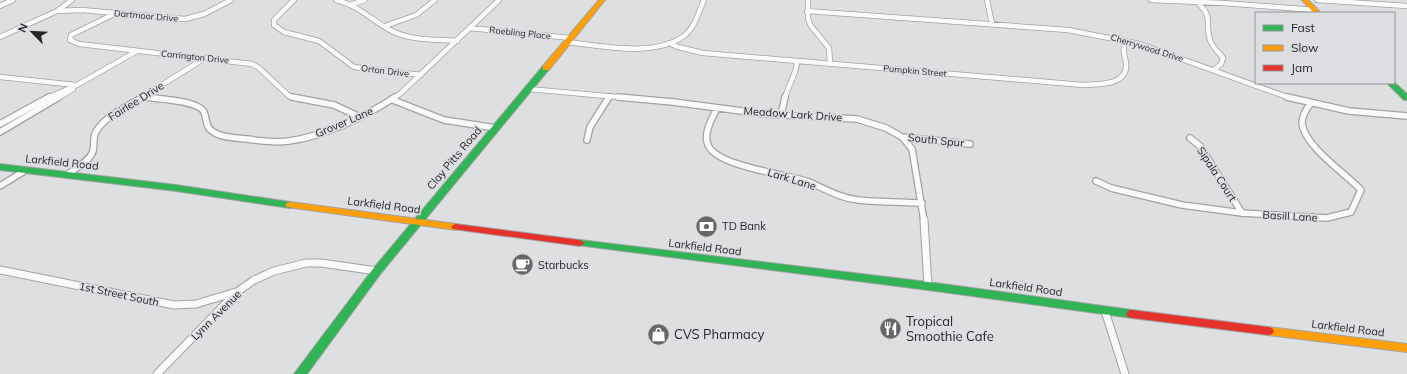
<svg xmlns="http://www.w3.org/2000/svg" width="1407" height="374" font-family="Mulish,sans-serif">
<rect width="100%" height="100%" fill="#dedfe1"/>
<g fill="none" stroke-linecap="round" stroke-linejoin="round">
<defs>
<path id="street-far2" d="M294 0 274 20V25L284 32 319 41 354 67 421 75
M336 0C358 5 371 20 390 30 410 41 435 39 457 41
M808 0V19L811 26 829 48 830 63
M987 0 992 24
M1151 0 1223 3 1315 10
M1317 0 1407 6
M1197 2C1215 19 1204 21 1210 40 1212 47 1219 52 1223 58L1221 64 1214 70
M352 4 365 0
M0 6 13 0
M57 11 81 10 185 19 204 14 231 0
M807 11 1068 30 1140 44 1290 98
M116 13 71 35 70 40 79 44 252 64 259 68 289 96 295 98
M385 26 416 15 435 0
M469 28 571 38
M0 37 57 11 72 0
M567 42C601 46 656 58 685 35 695 27 699 11 704 0
M669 43 678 47 703 53 1083 85C1099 84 1129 86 1126 62 1124 55 1122 48 1126 41
M0 77 76 85
M528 89 629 98
M143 97 153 98
M47 98 77 85 137 51
M58 98 73 89
M141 98 205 58
M394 98 401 93 499 0
M785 98C788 85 797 74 797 61"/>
<path id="street-far1" d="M144 97C157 99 198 100 204 112 208 122 204 128 217 134 226 138 238 138 247 139 261 141 275 143 289 141 325 136 365 117 395 97
M292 97 334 105 360 117
M618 97 673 102 765 114 857 119 886 128 902 137 912 149 924 221
M1287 97 1349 111 1407 116
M393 100 444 120 496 128
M717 108C712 119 703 133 708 145 717 167 788 174 809 182 825 189 840 198 858 200 879 202 901 202 922 203
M781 115 785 97
M0 124 49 97
M0 132 59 97
M902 137 970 144
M1190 138 1200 146 1242 213
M587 140 590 127 609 97
M68 174C76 168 90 161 93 151 95 143 92 136 97 130 107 115 128 106 143 97
M1096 181 1111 188 1182 205 1242 213 1327 218 1351 212 1361 190C1345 173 1304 146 1302 123 1302 115 1307 108 1311 103
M0 186 26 170"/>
<path id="street" d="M924 220 928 286
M0 270 174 305 196 304 236 292
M1105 311 1125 374
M157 374 237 292 254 280 274 271 306 263H321L377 271"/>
<path id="fast" d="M543 66H546L550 68 381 273 307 374H294L373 269Z
M1394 82 1407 94V100H1404L1387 83H1394Z
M0 164 176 185 290 202 295 205 290 208 176 191 0 170Z
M580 240 928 282 1132 310 1136 311 1138 314 1136 317 1132 318 928 290 577 245 575 243Z"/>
<path id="slow" d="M599 0H605L549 70H543V66Z
M1302 0H1308L1321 13H1314Z
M290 202 456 224 461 227 456 230 287 207 285 205 287 203Z
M1268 327 1407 344V352L1268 335 1264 334 1262 331 1264 328Z"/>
<path id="jam" d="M456 224 580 240 585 243 580 246 453 229 451 227 453 225Z
M1132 310 1268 327 1272 328 1274 331 1272 334 1268 335 1132 318 1128 317 1126 314 1128 311Z"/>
</defs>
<!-- street-far2 casing -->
<use href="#street-far2" stroke="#a1a2a3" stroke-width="6"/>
<!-- street-far1 casing -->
<use href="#street-far1" stroke="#a1a2a3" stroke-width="8"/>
<!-- street casing -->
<use href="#street" stroke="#a1a2a3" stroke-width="9"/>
<!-- fast casing -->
<use href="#fast" stroke="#a1a2a3" stroke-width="2"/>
<!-- slow casing -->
<use href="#slow" stroke="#a1a2a3" stroke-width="2"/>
<!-- jam casing -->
<use href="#jam" stroke="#a1a2a3" stroke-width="2"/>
<!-- street-far2 -->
<use href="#street-far2" stroke="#fafafa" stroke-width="4.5"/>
<!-- street-far1 -->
<use href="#street-far1" stroke="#fafafa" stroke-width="5.5"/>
<!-- street -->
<use href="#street" stroke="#fafafa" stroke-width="7"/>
<!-- fast -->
<use href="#fast" fill="#30b455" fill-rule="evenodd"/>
<!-- slow -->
<use href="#slow" fill="#ff9f0a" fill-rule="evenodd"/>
<!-- jam -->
<use href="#jam" fill="#e5322d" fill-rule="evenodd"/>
</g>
<!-- icons -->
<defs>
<symbol id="bank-disc" viewBox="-11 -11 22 22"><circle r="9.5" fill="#676769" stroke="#dddee2"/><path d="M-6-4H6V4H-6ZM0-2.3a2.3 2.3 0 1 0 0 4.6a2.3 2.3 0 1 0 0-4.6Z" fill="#fff"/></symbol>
<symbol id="cafe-disc" viewBox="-11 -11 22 22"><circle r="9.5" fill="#676769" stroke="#dddee2"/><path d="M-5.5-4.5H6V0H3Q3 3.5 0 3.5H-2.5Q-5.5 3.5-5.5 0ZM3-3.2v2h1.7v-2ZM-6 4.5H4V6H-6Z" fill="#fff"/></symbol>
<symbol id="restaurant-disc" viewBox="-11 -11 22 22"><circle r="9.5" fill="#676769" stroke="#dddee2"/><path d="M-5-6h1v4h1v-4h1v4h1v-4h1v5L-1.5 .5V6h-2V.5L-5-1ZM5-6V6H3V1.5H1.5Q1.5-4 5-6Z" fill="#fff"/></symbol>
<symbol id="shop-disc" viewBox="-11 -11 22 22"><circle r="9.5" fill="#676769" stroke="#dddee2"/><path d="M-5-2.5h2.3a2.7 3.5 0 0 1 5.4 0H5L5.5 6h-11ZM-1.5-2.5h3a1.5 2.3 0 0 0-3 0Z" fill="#fff"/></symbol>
</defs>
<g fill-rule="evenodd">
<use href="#bank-disc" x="694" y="214" width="25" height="25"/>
<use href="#cafe-disc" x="510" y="252" width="25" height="25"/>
<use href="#restaurant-disc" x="878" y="316" width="25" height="25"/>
<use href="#shop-disc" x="646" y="322" width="25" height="25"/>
</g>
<g text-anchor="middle" stroke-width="3.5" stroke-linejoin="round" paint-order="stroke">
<!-- far-street labels -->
<g font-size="9" fill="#272728" stroke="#dddee2">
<text transform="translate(146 16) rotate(5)" y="3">Dartmoor Drive</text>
<text transform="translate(520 33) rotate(6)" y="3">Roebling Place</text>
<text transform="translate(1147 48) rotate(17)" y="3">Cherrywood Drive</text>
<text transform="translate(195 57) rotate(6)" y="3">Carrington Drive</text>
<text transform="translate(385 71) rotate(7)" y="3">Orton Drive</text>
<text transform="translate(915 71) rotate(5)" y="3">Pumpkin Street</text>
</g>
<!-- street labels -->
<g font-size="11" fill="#272728" stroke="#dddee2">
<text transform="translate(136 101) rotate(-32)" y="4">Fairlee Drive</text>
<text transform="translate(793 114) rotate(4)" y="4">Meadow Lark Drive</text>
<text transform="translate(344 122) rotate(-23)" y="4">Grover Lane</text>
<text transform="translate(936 140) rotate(6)" y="4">South Spur</text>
<text transform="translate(454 158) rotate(-50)" y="4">Clay Pitts Road</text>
<text transform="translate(62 162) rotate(6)" y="4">Larkfield Road</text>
<text transform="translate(1217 174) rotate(57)" y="4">Sipala Court</text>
<text transform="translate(792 179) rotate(17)" y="4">Lark Lane</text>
<text transform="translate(384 205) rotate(7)" y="4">Larkfield Road</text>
<text transform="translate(1290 216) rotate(3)" y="4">Basill Lane</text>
<text transform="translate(705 247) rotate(7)" y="4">Larkfield Road</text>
<text transform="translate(1026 287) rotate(8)" y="4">Larkfield Road</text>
<text transform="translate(119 294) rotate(12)" y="4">1st Street South</text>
<text transform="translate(216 315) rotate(-45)" y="4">Lynn Avenue</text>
<text transform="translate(1348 328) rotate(7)" y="4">Larkfield Road</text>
</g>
<!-- poi labels -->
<g font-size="11" fill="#272728" stroke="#dddee2" text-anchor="start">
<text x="722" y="230">TD Bank</text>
<text x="538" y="269">Starbucks</text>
</g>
<!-- near-poi labels -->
<g font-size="13" fill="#272728" stroke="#dddee2" text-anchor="start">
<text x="906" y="326">Tropical<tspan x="906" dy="15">Smoothie Cafe</tspan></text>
<text x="674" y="339">CVS Pharmacy</text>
</g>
</g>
<!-- legend -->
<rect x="1255" y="12" width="140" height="72" fill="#dddee2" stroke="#949598"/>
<rect x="1263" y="25" width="20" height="6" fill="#30b455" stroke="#949598"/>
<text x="1291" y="32" font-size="12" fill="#272728">Fast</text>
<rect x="1263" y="45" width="20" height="6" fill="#ff9f0a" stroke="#949598"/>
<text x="1291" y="52" font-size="12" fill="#272728">Slow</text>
<rect x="1263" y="65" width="20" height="6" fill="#e5322d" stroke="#949598"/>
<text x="1291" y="72" font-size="12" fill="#272728">Jam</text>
<!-- north arrow -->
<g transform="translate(32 32) rotate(294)" stroke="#dddee2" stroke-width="3" paint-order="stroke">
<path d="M0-3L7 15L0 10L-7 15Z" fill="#272728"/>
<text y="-6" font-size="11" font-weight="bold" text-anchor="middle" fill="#272728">N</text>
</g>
</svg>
